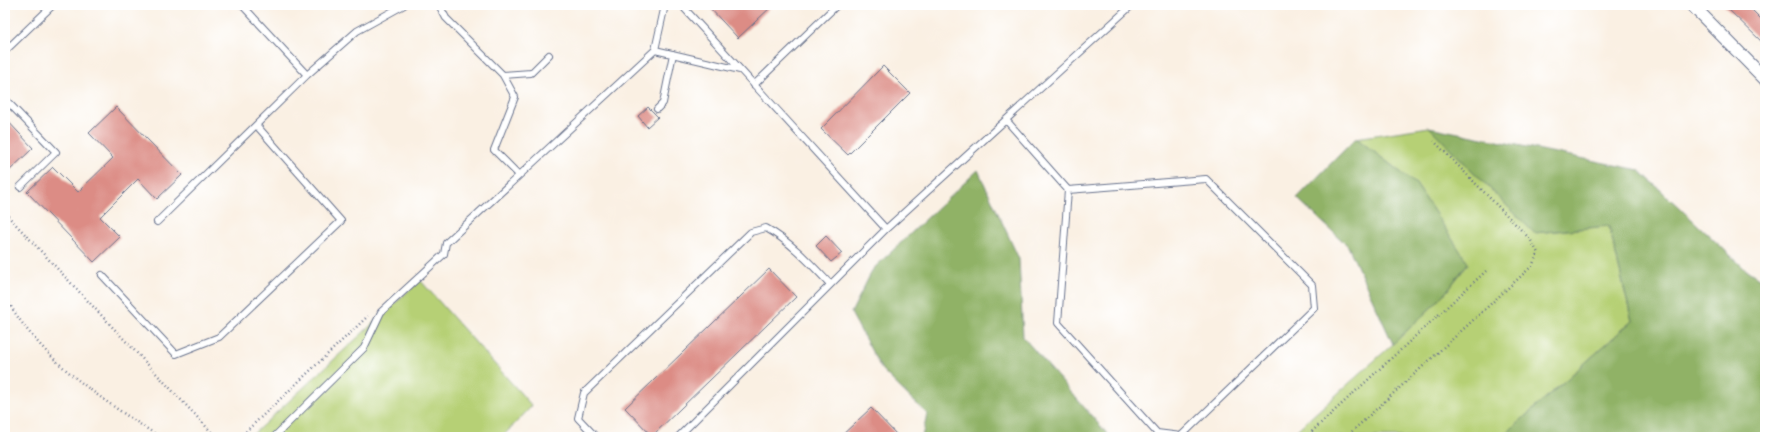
<svg xmlns="http://www.w3.org/2000/svg" width="1770" height="442" font-family="'Playpen Sans',sans-serif">
<rect width="100%" height="100%" fill="#fff"/>
<filter id="ink" filterUnits="userSpaceOnUse"><feTurbulence type="fractalNoise" baseFrequency=".025" numOctaves="2"/><feDisplacementMap in="SourceGraphic" scale="8" xChannelSelector="R" yChannelSelector="G"/><feConvolveMatrix kernelMatrix="1 2 1 2 8 2 1 2 1" color-interpolation-filters="sRGB"/></filter>
<filter id="wash" filterUnits="userSpaceOnUse"><feTurbulence type="fractalNoise" baseFrequency=".012" numOctaves="4" result="noise"/><feDisplacementMap in="SourceGraphic" scale="16" xChannelSelector="R" yChannelSelector="G"/><feGaussianBlur stdDeviation="0.9" result="paint"/><feColorMatrix in="noise" values="0 0 0 0 0 0 0 0 0 0 0 0 0 0 0 0 0 1.4 0 .05"/><feComposite in="paint" operator="in"/></filter>
<g filter="url(#wash)">
<rect width="100%" height="100%" fill="#faf0e3"/>
<!-- green -->
<path fill="#b6d075" stroke="#68806a" d="M1429 127 1534 233 1609 226 1632 321 1502 437H1289L1393 344 1443 296 1468 264 1416 184 1356 138Z
M420 280 532 406 502 437H250Z"/>
<!-- forest -->
<path fill="#90b266" stroke="#567062" d="M1429 127 1639 170 1745 269 1765 282V437H1502L1632 321 1609 226 1534 233Z
M1356 138 1416 184 1468 263 1443 296 1393 344 1348 246 1297 198Z
M978 170 1019 259 1023 337 1110 437H922L927 414 882 370 851 313 873 269Z"/>
<g id="blocks">
<!-- building -->
<path fill="#dc8c85" d="M707 5H773L738 38Z
M1724 5H1747L1765 23V45Z
M883 66 910 93 848 155 821 129Z
M116 107 182 175 157 199 138 179 100 217 120 237 94 262 27 192 53 167 78 192 113 158 89 133Z
M648 107 658 117 647 127 638 116Z
M5 118 33 148 6 174 5 173Z
M826 236 842 253 831 262 816 246Z
M769 269 796 297 652 436 625 408Z
M871 408 899 437H840Z"/>
</g>
</g>
<g filter="url(#ink)">
<use href="#blocks" fill-opacity="0" stroke="#69738d" stroke-width="1"/>
<g fill="none" stroke-linecap="round" stroke-linejoin="round">
<defs>
<path id="lane" d="M242 5 307 75
M439 5 446 18 503 75 515 97 494 150 519 175
M684 5 685 9 886 229
M1763 5 1765 7
M655 50 740 70
M5 51 53 5
M503 75 531 73 549 55
M754 85 837 5
M5 99 56 152 20 187
M657 109 663 103 673 54
M1006 120 1068 190 1058 323 1157 433 1181 436 1314 308 1312 285 1206 179 1068 190
M157 222 307 75 357 31 404 5
M102 275 176 354 219 337 341 221 257 126
M274 437 364 348 381 312 444 254 446 243 655 50 665 5
M596 437 578 418 584 393 751 232 766 228C791 242 810 263 830 284
M678 437 886 229 1132 5"/>
<path id="street" d="M1692 5 1765 79"/>
</defs>
<!-- lane casing -->
<use href="#lane" stroke="#69738d" stroke-width="8"/>
<!-- street casing -->
<use href="#street" stroke="#69738d" stroke-width="14"/>
<!-- path -->
<path stroke="#69738d" stroke-width="2.5" stroke-dasharray="1 3" stroke-linecap="butt" d="M5 213 216 437
M5 296C38 358 102 400 160 437
M240 437 368 316
M1306 437 1486 271
M1346 437 1532 266 1538 253 1530 239 1434 141"/>
<!-- lane -->
<use href="#lane" stroke="#fff" stroke-width="6"/>
<!-- street -->
<use href="#street" stroke="#fff" stroke-width="12"/>
</g>
</g>
<!-- margin -->
<rect width="1770" height="442" fill="none" stroke="#fff" stroke-width="20"/>
</svg>
